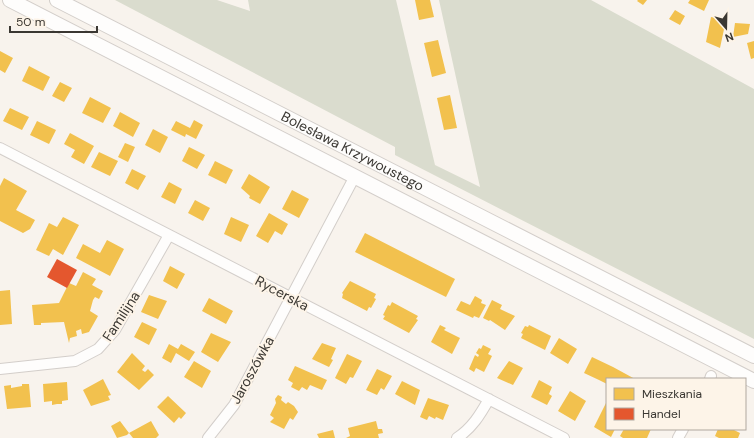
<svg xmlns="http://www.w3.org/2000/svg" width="754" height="438" font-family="'DM Sans',sans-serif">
<rect width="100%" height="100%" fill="#f8f3ed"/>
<!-- green -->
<path fill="#dadcce" d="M115 0H217L250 11 248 0H396L435 165 480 187 439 0H591L754 89V339L395 155V147Z"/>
<!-- homes -->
<path fill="#f2c14e" d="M415 0H430L434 17 419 20Z
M638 0H647L643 5 637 1Z
M690 0H709L704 11 688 3Z
M675 10 685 16 680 25 669 19Z
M711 17 726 20 720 48 706 42Z
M735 23 750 24 748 34 733 37Z
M438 40 446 73 432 77 424 43Z
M754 41V58L751 59 747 43Z
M0 51 13 58 5 73 0 70Z
M29 66 50 77 43 91 22 81Z
M60 82 72 88 64 102 52 96Z
M450 95 457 128 444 130 437 98Z
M90 97 111 108 103 123 82 113Z
M10 108 29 117 22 130 3 121Z
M120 112 140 123 133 137 113 126Z
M194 120 203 125 196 139 186 134 185 137 171 130 176 121 190 128Z
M37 121 56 130 49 144 30 135Z
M153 129 168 137 160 153 145 145Z
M70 133 94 146 84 164 71 157 75 150 64 144Z
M125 143 135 147 128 162 118 157Z
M189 147 205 155 197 169 182 161Z
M99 152 118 161 110 176 91 167Z
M215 161 233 170 226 184 208 175Z
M132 169 146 176 138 190 125 183Z
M249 174 270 187 260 204 249 198 250 196 241 188Z
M4 178 27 191 16 210 35 220 30 229 23 233 0 221V186Z
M169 182 182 189 175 204 161 197Z
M292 190 309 199 299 218 282 209Z
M195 200 210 208 203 221 188 213Z
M269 213 288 224 282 235 275 231 268 243 256 236Z
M63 217 79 225 63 255 53 249 49 256 36 250 49 223 57 227Z
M231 217 249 225 241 242 224 234Z
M365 233 455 279 446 297 355 252Z
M107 240 124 249 110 276 76 258 83 244 100 253Z
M170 266 185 274 177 289 163 281Z
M83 272 96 279 92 285 103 291 99 299 95 297 93 300 90 311 98 316 89 332 82 334 81 329 76 331 77 336 70 338 69 343 64 322 41 323V325H34L32 305 59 303 69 283 76 286Z
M350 281 376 294 374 298 376 299 371 308 369 307 367 311 342 298 343 294 342 293Z
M10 290 12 324 0 325V291Z
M149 295 167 301 158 319 141 312Z
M475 296 482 300 481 303 486 305 479 318 474 316 473 318 456 310 461 301 470 305Z
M209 298 233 311 226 324 202 311Z
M492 300 502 305 500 309 515 316 505 330 490 320 489 321 483 318Z
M392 302 418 316 416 319 418 320 409 333 383 319 385 316 383 315 388 305 390 306Z
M142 322 157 329 149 345 134 337Z
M440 325 446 328 444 330 460 338 452 354 431 342Z
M529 325 551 336 545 350 521 338 523 334 521 333 525 326 528 327Z
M211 333 231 342 218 362 201 352Z
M559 338 577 349 568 364 550 353Z
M322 343 336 348 331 359 333 360 329 367 312 359Z
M169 344 178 349 181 344 195 352 189 361 176 353 171 363 162 358Z
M483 345 491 349 488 354 492 356 484 372 476 368 474 372 469 369 475 355 478 357 479 355 476 353 479 348 481 349Z
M132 353 145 366 142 370 145 372 148 369 154 375 139 390 117 372Z
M347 354 362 361 353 378 350 377 346 384 335 378Z
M592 357 613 367 635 379H607V384L599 380 584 373Z
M194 361 211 371 202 388 184 377Z
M509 361 523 368 513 385 497 378Z
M295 366 327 380 322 390 310 385 307 390 302 387 299 391 291 387 293 383 288 380Z
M377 369 392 376 384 390 381 388 377 395 366 390Z
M103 379 111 395 108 396 110 400 91 406 83 390Z
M539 380 552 387 549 394 552 396 547 405 531 397Z
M402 381 420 390 415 405 395 394Z
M67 382 68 400 62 401V404H57L52 405V401L44 402 43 384Z
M22 384H29L31 407 7 409 4 386 11 385V388L22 386Z
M570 391 586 401 575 421 558 411Z
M278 395 282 397 281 400 286 404 288 402 294 406 298 412 293 420 290 418 284 429 270 422 274 418 270 415 276 403 275 399Z
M168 396 186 413 181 419 179 417 174 423 157 407Z
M428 398 449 405 443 420 436 417 435 419 429 416 427 420 420 417Z
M606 403 607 429H615L611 437 594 427Z
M120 421 129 433 127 435 117 438 111 426Z
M151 421 159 435 156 438H133L129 433Z
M376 421 378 429H382L383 433 378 434 379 438H346L350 436 348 428Z
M624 429H651L647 438H623L620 436Z
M718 429H735L734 430 740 433 738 438H719L715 436Z
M333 430 335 438H319L317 434Z"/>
<!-- shops -->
<path fill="#e4572e" d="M57 259 77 270 67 288 47 277Z"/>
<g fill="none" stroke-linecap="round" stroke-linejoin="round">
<defs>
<path id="minor" d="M0 148 564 438
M0 369 75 361 98 349 115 330 169 235
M710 379 711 376
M208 438 234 405 355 176
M457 438C472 428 480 415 489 399
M678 438 683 429"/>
<g id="secondary">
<path d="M10 0 754 381"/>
<path id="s1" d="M57 0 754 356"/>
</g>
</defs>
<!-- minor casing -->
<use href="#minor" stroke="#d3ceca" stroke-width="12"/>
<!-- secondary casing -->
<use href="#secondary" stroke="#d3ceca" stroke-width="16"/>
<!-- minor -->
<use href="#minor" stroke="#fefdfc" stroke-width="10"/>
<!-- secondary -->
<use href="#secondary" stroke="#fefdfc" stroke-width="14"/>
</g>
<g text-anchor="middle" stroke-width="4" stroke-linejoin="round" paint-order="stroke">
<!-- street labels -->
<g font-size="14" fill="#3a3732" stroke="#fdf4e8">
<text dy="5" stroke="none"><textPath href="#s1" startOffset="332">Bolesława Krzywoustego</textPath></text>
<text transform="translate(282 293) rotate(28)" y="5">Rycerska</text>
<text transform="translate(121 316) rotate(-57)" y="5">Familijna</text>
<text transform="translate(252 370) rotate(-61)" y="5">Jaroszówka</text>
</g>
</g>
<!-- legend -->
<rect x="606" y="378" width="140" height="52" fill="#fdf4e8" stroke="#afa89f"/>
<rect x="614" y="388" width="20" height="12" fill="#f2c14e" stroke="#afa89f"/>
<text x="642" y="398" font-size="12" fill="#3a3732">Mieszkania</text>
<rect x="614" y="408" width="20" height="12" fill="#e4572e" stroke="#afa89f"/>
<text x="642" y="418" font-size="12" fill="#3a3732">Handel</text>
<!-- north arrow -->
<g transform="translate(726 28) rotate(160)" stroke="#fdf4e8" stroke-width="3" paint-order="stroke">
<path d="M0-3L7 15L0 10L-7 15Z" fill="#3a3732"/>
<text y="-6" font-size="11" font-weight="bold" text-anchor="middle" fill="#3a3732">N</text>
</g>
<!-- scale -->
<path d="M10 26v6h87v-6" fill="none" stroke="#3a3732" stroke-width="2"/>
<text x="16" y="26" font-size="12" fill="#3a3732" stroke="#fdf4e8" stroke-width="3" paint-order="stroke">50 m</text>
</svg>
